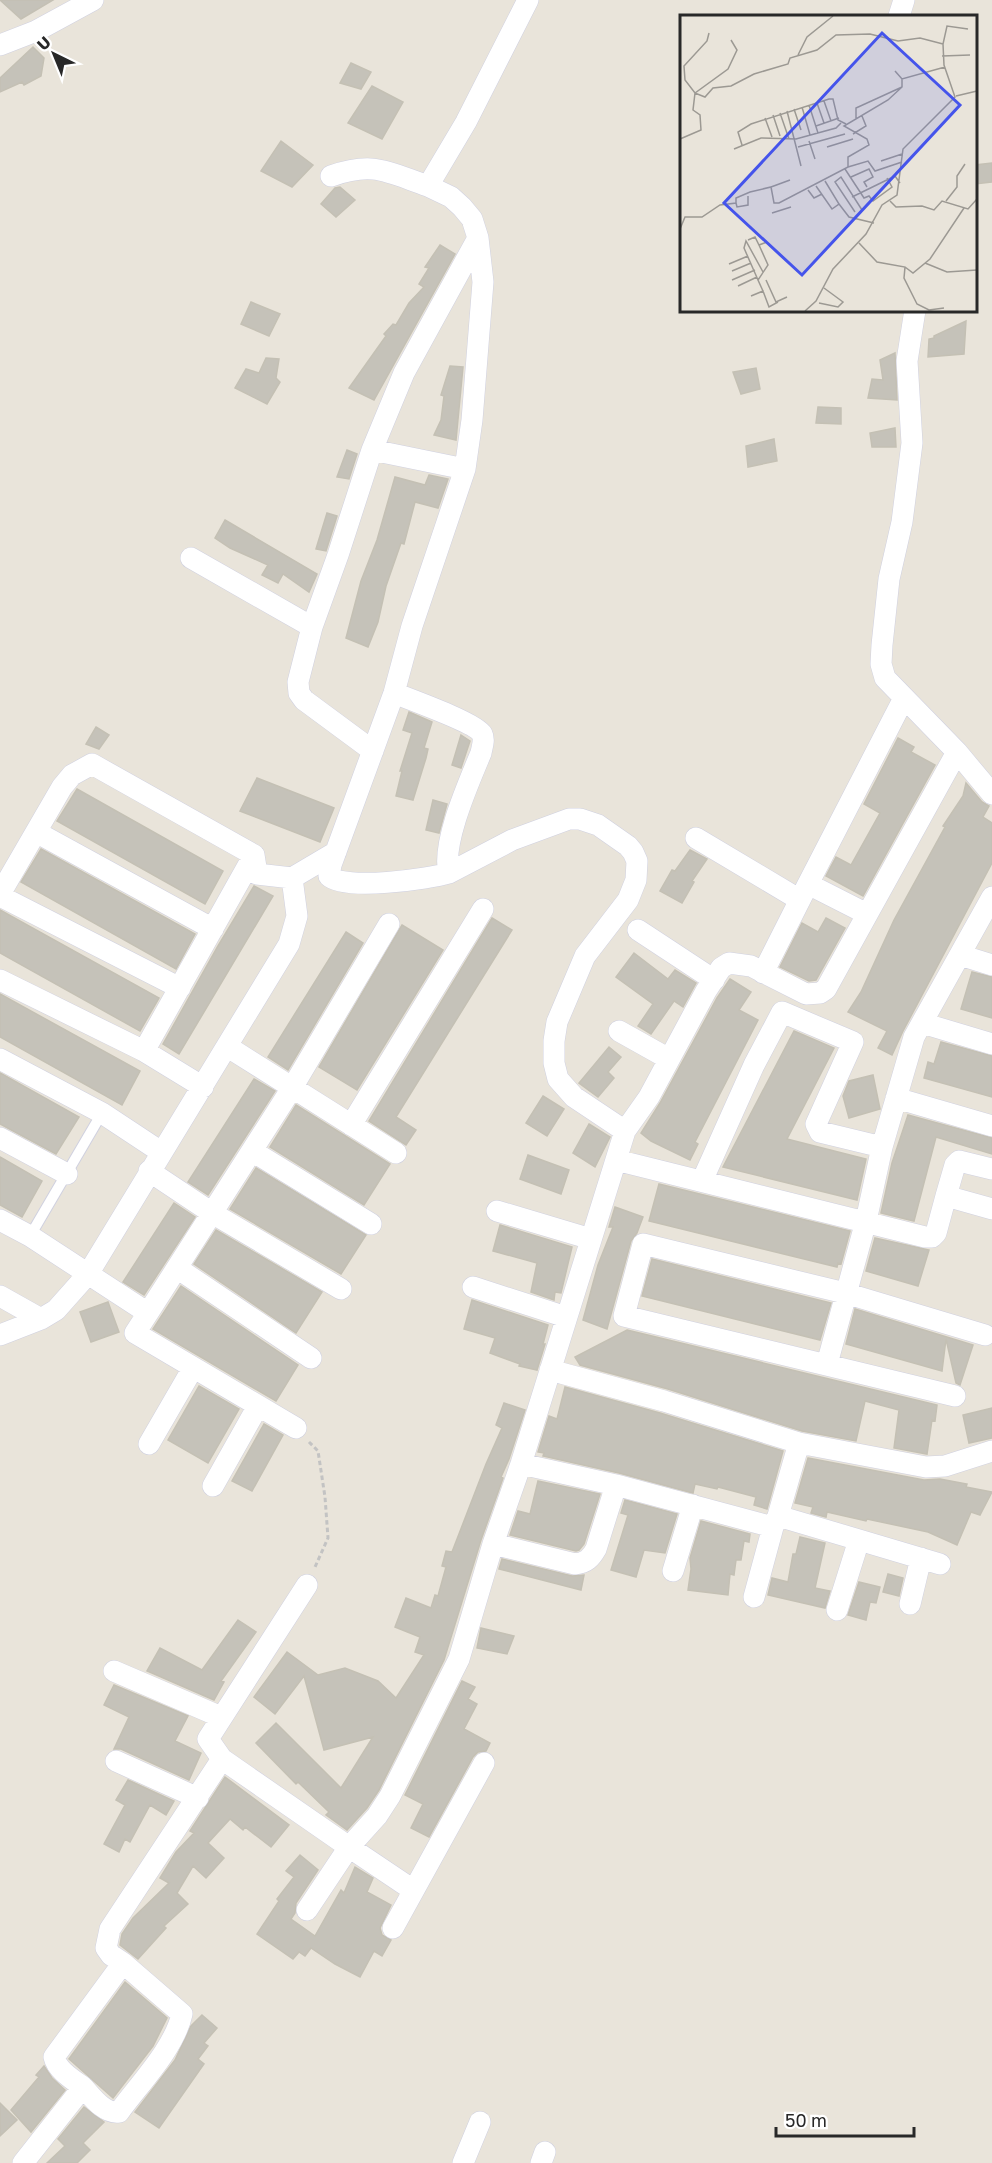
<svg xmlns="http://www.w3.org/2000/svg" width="992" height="2163" font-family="'Golos Text',sans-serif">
<rect width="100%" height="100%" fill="#e9e4da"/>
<!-- building -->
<path fill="#c5c2b9" stroke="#c4c0b4" stroke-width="1.5" d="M0 0H53L21 19Z
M33 47 44 58 41 76 24 85 22 82 0 92V78Z
M351 63 371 72 361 89 340 83Z
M372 86 403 102 382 139 348 123Z
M281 141 313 165 292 187 261 171Z
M992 163V182L975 184V165Z
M340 187 355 200 336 217 321 204 335 188Z
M440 245 455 254 374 400 349 388 386 336 384 334 393 324 396 325 409 303 424 287 419 284 429 268 425 267Z
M251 302 280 314 269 336 241 324Z
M966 321 964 354 928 357 929 339 934 338V336Z
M895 353 897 400 868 398 872 379 883 380 880 360Z
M266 358 279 359 276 378 280 382 267 404 235 388 246 369 259 373Z
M450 366 463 367 456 440 434 435 441 420 444 396 441 395Z
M756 368 760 389 741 394 733 372Z
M818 407 841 408V424L816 423Z
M895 428 896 447H872L870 433Z
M774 439 777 461 748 467 746 446Z
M347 450 357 454 349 479 337 477Z
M429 475 448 479 438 508 415 502 404 544 401 543 386 586 378 622 368 647 346 638 361 581 377 540 395 477 425 485Z
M327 513 337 516 326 551 316 549Z
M225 520 317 574 309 592 283 574 278 583 262 575 268 565 230 548 215 538Z
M409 712 432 722 424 748 428 749 426 758 413 800 396 796 402 771H400L412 733 403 730Z
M96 727 109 735 99 749 86 744Z
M461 735 470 741 461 768 452 765Z
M898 738 914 747 911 752 935 765 863 896 826 876 836 857 851 865 880 813 864 804Z
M257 778 334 808 320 842 240 811Z
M966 783 982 802 989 806 983 817 992 823V863L903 1031 892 1055 878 1048 887 1031 848 1012 861 992 894 920 945 827 943 826 963 796Z
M77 789 223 871 205 904 57 821Z
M433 800 447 804 439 833 426 830Z
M41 849 195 934 176 969 21 882Z
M690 850 707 859 692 881 694 882 682 903 660 891 672 870 675 871Z
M254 886 273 896 179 1054 163 1044 218 946Z
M0 910 159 998 140 1031 0 953Z
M492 918 512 930 396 1117 416 1130 406 1145 369 1121Z
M826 918 845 928 816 980 809 981 780 967 802 923 818 932Z
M402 925 443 950 357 1090 319 1067Z
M346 932 363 943 288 1070 268 1057Z
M634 953 668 979 675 970 696 983 683 1007 674 1001 651 1034 638 1026 653 1004 616 977Z
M972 972 992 977V1018L961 1009Z
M730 979 751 992 739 1010 758 1020 695 1142 698 1144 690 1160 651 1141 641 1133 660 1103 717 998Z
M0 994 140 1071 122 1105 0 1037Z
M794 1031 834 1048 787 1139 866 1159 857 1200 723 1167Z
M941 1042 992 1056V1097L924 1078 928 1062 934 1064Z
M609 1047 621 1057 608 1072 614 1078 598 1097 579 1083Z
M0 1073 79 1117 56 1154 0 1124Z
M873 1075 880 1109 849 1118 843 1096 849 1081Z
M254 1079 275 1091 208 1195 188 1182Z
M543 1096 564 1109 547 1136 526 1123Z
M296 1105 390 1164 364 1205 270 1147Z
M908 1115 992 1138V1154L936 1137 914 1221 881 1213 892 1163Z
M589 1124 610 1137 595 1167 573 1153Z
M528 1155 569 1170 561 1194 520 1179Z
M0 1157 42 1181 22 1217 0 1205Z
M256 1168 366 1235 341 1274 230 1209Z
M659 1184 850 1231 841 1264 838 1263 837 1267 649 1221Z
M174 1203 195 1217 144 1295 123 1282Z
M615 1207 643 1217 637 1233 631 1241 607 1329 583 1320 598 1265 613 1227H609Z
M500 1225 572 1247 561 1293 555 1292 554 1300 531 1292 537 1263 493 1251Z
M216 1230 322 1292 296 1333 194 1264Z
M875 1238 929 1250 918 1286 866 1271Z
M652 1259 831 1303 820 1340 642 1296Z
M181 1286 298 1365 276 1401 153 1329Z
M472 1300 548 1325 543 1344H545L537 1370 519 1366 520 1364 490 1353 495 1338 464 1329Z
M108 1302 119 1332 91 1342 80 1312Z
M855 1309 973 1345 960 1385 956 1383 946 1339 942 1371 846 1344Z
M627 1330 937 1405 935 1421 932 1420 927 1454 894 1448 899 1410 865 1401 856 1441 802 1431 668 1389 580 1365 575 1357Z
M199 1386 239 1409 208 1463 168 1440Z
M565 1387 660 1413 783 1451 767 1509 754 1505 756 1497 718 1487 717 1489 695 1484 693 1493 619 1473 543 1456 544 1453 538 1452 549 1416 557 1419Z
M504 1403 525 1410 509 1459 501 1477 503 1478 481 1540 444 1660 379 1790 367 1808 347 1830 326 1815 329 1812 298 1782 296 1784 256 1743 276 1723 341 1788 373 1737 324 1750 304 1676 275 1714 254 1697 287 1652 318 1675 345 1668 378 1681 396 1698 424 1655 415 1652 420 1637 395 1627 406 1598 431 1608 435 1595 438 1596 446 1567 442 1566 446 1551 452 1552 486 1464 502 1428 496 1425Z
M992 1408V1438L969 1443 963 1415Z
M264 1424 283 1435 252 1491 232 1481Z
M808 1458 924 1480 940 1479 967 1484 966 1487 992 1492 980 1515 971 1512 957 1545 928 1532 867 1519 866 1521 827 1512 826 1517 811 1513 813 1507 795 1503Z
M538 1481 600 1494 584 1544 579 1550 576 1551 510 1535 518 1511 530 1514Z
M625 1500 677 1514 665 1553 644 1550 636 1577 611 1570 628 1515 621 1513Z
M701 1521 750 1534 749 1542 744 1541 741 1560H736L734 1575 730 1574 728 1595 688 1590 691 1569 690 1558Z
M800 1537 825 1543 815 1588 830 1591 825 1608 768 1595 772 1578 788 1582 793 1554H796Z
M502 1559 572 1576 584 1575 581 1590 499 1569Z
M888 1574 903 1578 899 1596 883 1592Z
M859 1582 880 1587 876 1603 870 1602 866 1620 848 1615Z
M238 1620 256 1632 221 1681 224 1682 214 1700 147 1671 160 1648 202 1670Z
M481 1628 514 1636 507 1654 477 1648Z
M462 1681 475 1687 468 1699 477 1704 464 1729 490 1743 486 1751 478 1752 473 1757 429 1837 411 1828 423 1804 405 1795Z
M114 1685 188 1716 175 1741 201 1753 189 1780 121 1749H114L129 1717 104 1705Z
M225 1777 289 1825 271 1847 245 1827 243 1830 230 1819 208 1843 224 1858 206 1878 193 1866 177 1893 188 1904 164 1926 166 1928 138 1959 120 1945 122 1934 133 1918 169 1883 160 1878 176 1852 194 1833 190 1831Z
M128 1780 174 1801 166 1815 150 1805 130 1842 125 1839 119 1852 104 1844 125 1805 116 1800Z
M300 1855 318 1870 296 1903 295 1913 291 1919 315 1936 341 1890 344 1893 355 1867 373 1878 367 1892 391 1905 380 1928 382 1935 391 1940 382 1956 374 1951 360 1977 335 1964 311 1948 305 1956 299 1952 293 1959 257 1934 279 1901 277 1899 294 1877 286 1871Z
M125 1982 167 2018 153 2046 113 2098 69 2059Z
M202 2015 217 2028 204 2043 208 2046 198 2059 204 2064 159 2128 135 2112 175 2060 191 2026Z
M44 2066 52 2078 65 2090 31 2132 11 2110 39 2077 36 2075Z
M0 2103 17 2120 0 2136Z
M84 2107 104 2122 83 2143 90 2150 77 2163H47L65 2146 58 2139Z"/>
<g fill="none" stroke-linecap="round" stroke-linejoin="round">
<defs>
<path id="lane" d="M30 1236 102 1113"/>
<path id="street" d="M899 16 904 0
M0 45 36 31 93 0
M331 176C374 161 387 172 428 186L466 122 528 0
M428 186 451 197 462 207 472 219 478 238 483 282 472 420 465 469 412 626 394 693 331 865 329 876C344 891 429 879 449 873L512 840 569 819H580L598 825 628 846 633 852 637 861 636 880 628 900 585 956 557 1022 554 1041V1063L558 1079 574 1097 625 1131
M915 310 907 361 912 443 902 522 889 579 882 645 881 664 885 678 957 752 992 794
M372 450 465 469
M191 558 312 627
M394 693C409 699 476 723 482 734 485 740 482 747 481 753 469 782 441 844 449 873
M373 751 304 700 299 693 298 682 312 627 338 555 372 450 404 373 478 238
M36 832 213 929
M696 838 800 900
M808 884 904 698
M0 894 62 787 72 775 92 764 254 855 257 874 292 878 336 852
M0 896 180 988
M638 930 714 980
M960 955 992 965
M763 973 808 884 867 914
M0 980 144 1051 203 1087
M922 1023 992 1044
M619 1031 669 1059
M228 1047 396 1153
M144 1051 254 855
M0 1059 102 1113 161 1152
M896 1098 992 1126
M351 1125 483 909
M0 1138 67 1174
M252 1151 371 1224
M616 1160 925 1237H932L936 1233 946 1196 992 1209
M149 1171 212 1213 341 1289
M702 1181 754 1065 782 1012 853 1042 816 1124 820 1132 882 1147
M946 1196 955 1165 959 1161 992 1169
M497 1211 591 1239
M0 1220 30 1236 148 1313 135 1333 296 1428
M177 1268 311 1358
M473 1287 566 1317
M0 1296 41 1319
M148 1313 292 1088 389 924
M0 1335 41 1319 56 1310 88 1274 289 944 297 916 292 878
M827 1364 866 1221 882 1147 914 1037 992 897
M955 1396 624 1316 643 1244 845 1293 985 1335
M799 1443 926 1467 945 1466 992 1451
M149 1444 193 1368
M521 1464 616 1485 773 1527 778 1516 799 1443 664 1401 550 1370
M213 1486 258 1406
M778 1516 940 1564
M493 1544 575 1564C586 1563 591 1558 596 1549L616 1485
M673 1571 693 1505
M754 1597 773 1527
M910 1604 921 1558
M837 1610 859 1540
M114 1671 221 1717
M222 1759 208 1739 307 1585
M116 1761 198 1798
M307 1910 349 1847 413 1890
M393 1928 484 1763
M83 2087C92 2097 104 2114 119 2112 140 2083 174 2049 182 2014L123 1963
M23 2163 83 2087C72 2079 57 2070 54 2057L123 1963 111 1955 106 1948 110 1929 222 1759 349 1847 377 1816 390 1796 459 1659 493 1544 521 1464 625 1131 649 1097 706 991 721 968 729 963 751 966 806 994 820 993 826 989 957 752
M463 2163 480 2122
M541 2163 545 2152"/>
</defs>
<!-- lane casing -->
<use href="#lane" stroke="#d0d1e0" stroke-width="12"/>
<!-- street casing -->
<use href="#street" stroke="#d0d1e0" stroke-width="22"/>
<!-- path -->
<path stroke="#c3c3c3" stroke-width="3" stroke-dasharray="4.5 3" stroke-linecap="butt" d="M309 1442 318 1451 325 1497 328 1538 315 1567"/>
<!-- lane -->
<use href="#lane" stroke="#fff" stroke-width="10"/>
<!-- street -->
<use href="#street" stroke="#fff" stroke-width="21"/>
</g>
<!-- overview -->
<g transform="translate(680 15)">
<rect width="297" height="297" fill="#e9e4da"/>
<path fill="none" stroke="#9c9993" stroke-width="1.5" d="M29 18 27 26 4 51 5 65 15 78 48 54 57 35 51 25M118 40 127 22 153 1M262 41 290 40M215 56 222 64 265 52M276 81 297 76M144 86 151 106M137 88 144 108M129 90 138 118M122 92 130 120M114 94 121 115M107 96 121 151M100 98 109 124M93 100 100 121M85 103 92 122M176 104V93L222 72M136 111 159 103M173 119 186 111 182 101M0 124 21 115 20 100 13 95 15 78 25 82 33 73 51 71 74 59 108 49 110 43 137 35 156 20 190 19 218 26 240 23 263 29M129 126 135 144M62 130 58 117 71 109 149 84H153L158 105 166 109M118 132 165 119M147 132 173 124M54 134 81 123 116 124 156 113 161 108M201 146 222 139M168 152V142L189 130 187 124 164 111 208 85 222 72V64M165 154 184 183 189 181 193 186 212 172 207 163M171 162 189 154 193 162 184 167 187 172M136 171 152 194 159 189 145 166M91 172 110 165M128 175 134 183 142 179M172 182 215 161 220 168M210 186 216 192 242 191 254 195 262 186 288 194 297 184M266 186 277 172V161L285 149M56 188 57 192 68 190V181M159 189 169 202 194 208M175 197 155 167 161 162 182 195M92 198 111 192M0 214 5 202H22L40 190 56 188V183L70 177 91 172 94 188H99L168 152 188 146 195 156 222 147M68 225 75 222 79 230 87 227M179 228 197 247 225 252 224 263 237 289 249 295 264 293M245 248 267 257 297 255M49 249 68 241M225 252 233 258 250 244 284 193M52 256 71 248M52 265 75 255M78 265 64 233 66 226 83 257M86 265 96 287 107 282M58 271 77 262M83 276 89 292 98 287M71 281 83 276 78 265 88 250 79 230M139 288 158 292 163 287 144 273M125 296 136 286 153 254 186 219 202 190 217 180 223 134 275 82 264 50 263 29 267 11 288 14"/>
<path fill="#4554eb" fill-opacity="0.15" stroke="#4554eb" stroke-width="3" d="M202 18 280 90 122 260 44 188Z"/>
<rect width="297" height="297" fill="none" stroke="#282828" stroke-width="3"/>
</g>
<!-- north arrow -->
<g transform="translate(54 54) rotate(317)" stroke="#ffffff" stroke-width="4.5" paint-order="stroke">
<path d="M0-4.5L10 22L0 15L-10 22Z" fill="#282828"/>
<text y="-9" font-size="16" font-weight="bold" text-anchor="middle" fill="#282828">U</text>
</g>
<!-- scale -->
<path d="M776 2127v9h138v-9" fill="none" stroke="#282828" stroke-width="3"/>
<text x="785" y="2127" font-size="18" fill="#282828" stroke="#ffffff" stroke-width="4.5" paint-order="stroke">50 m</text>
</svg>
